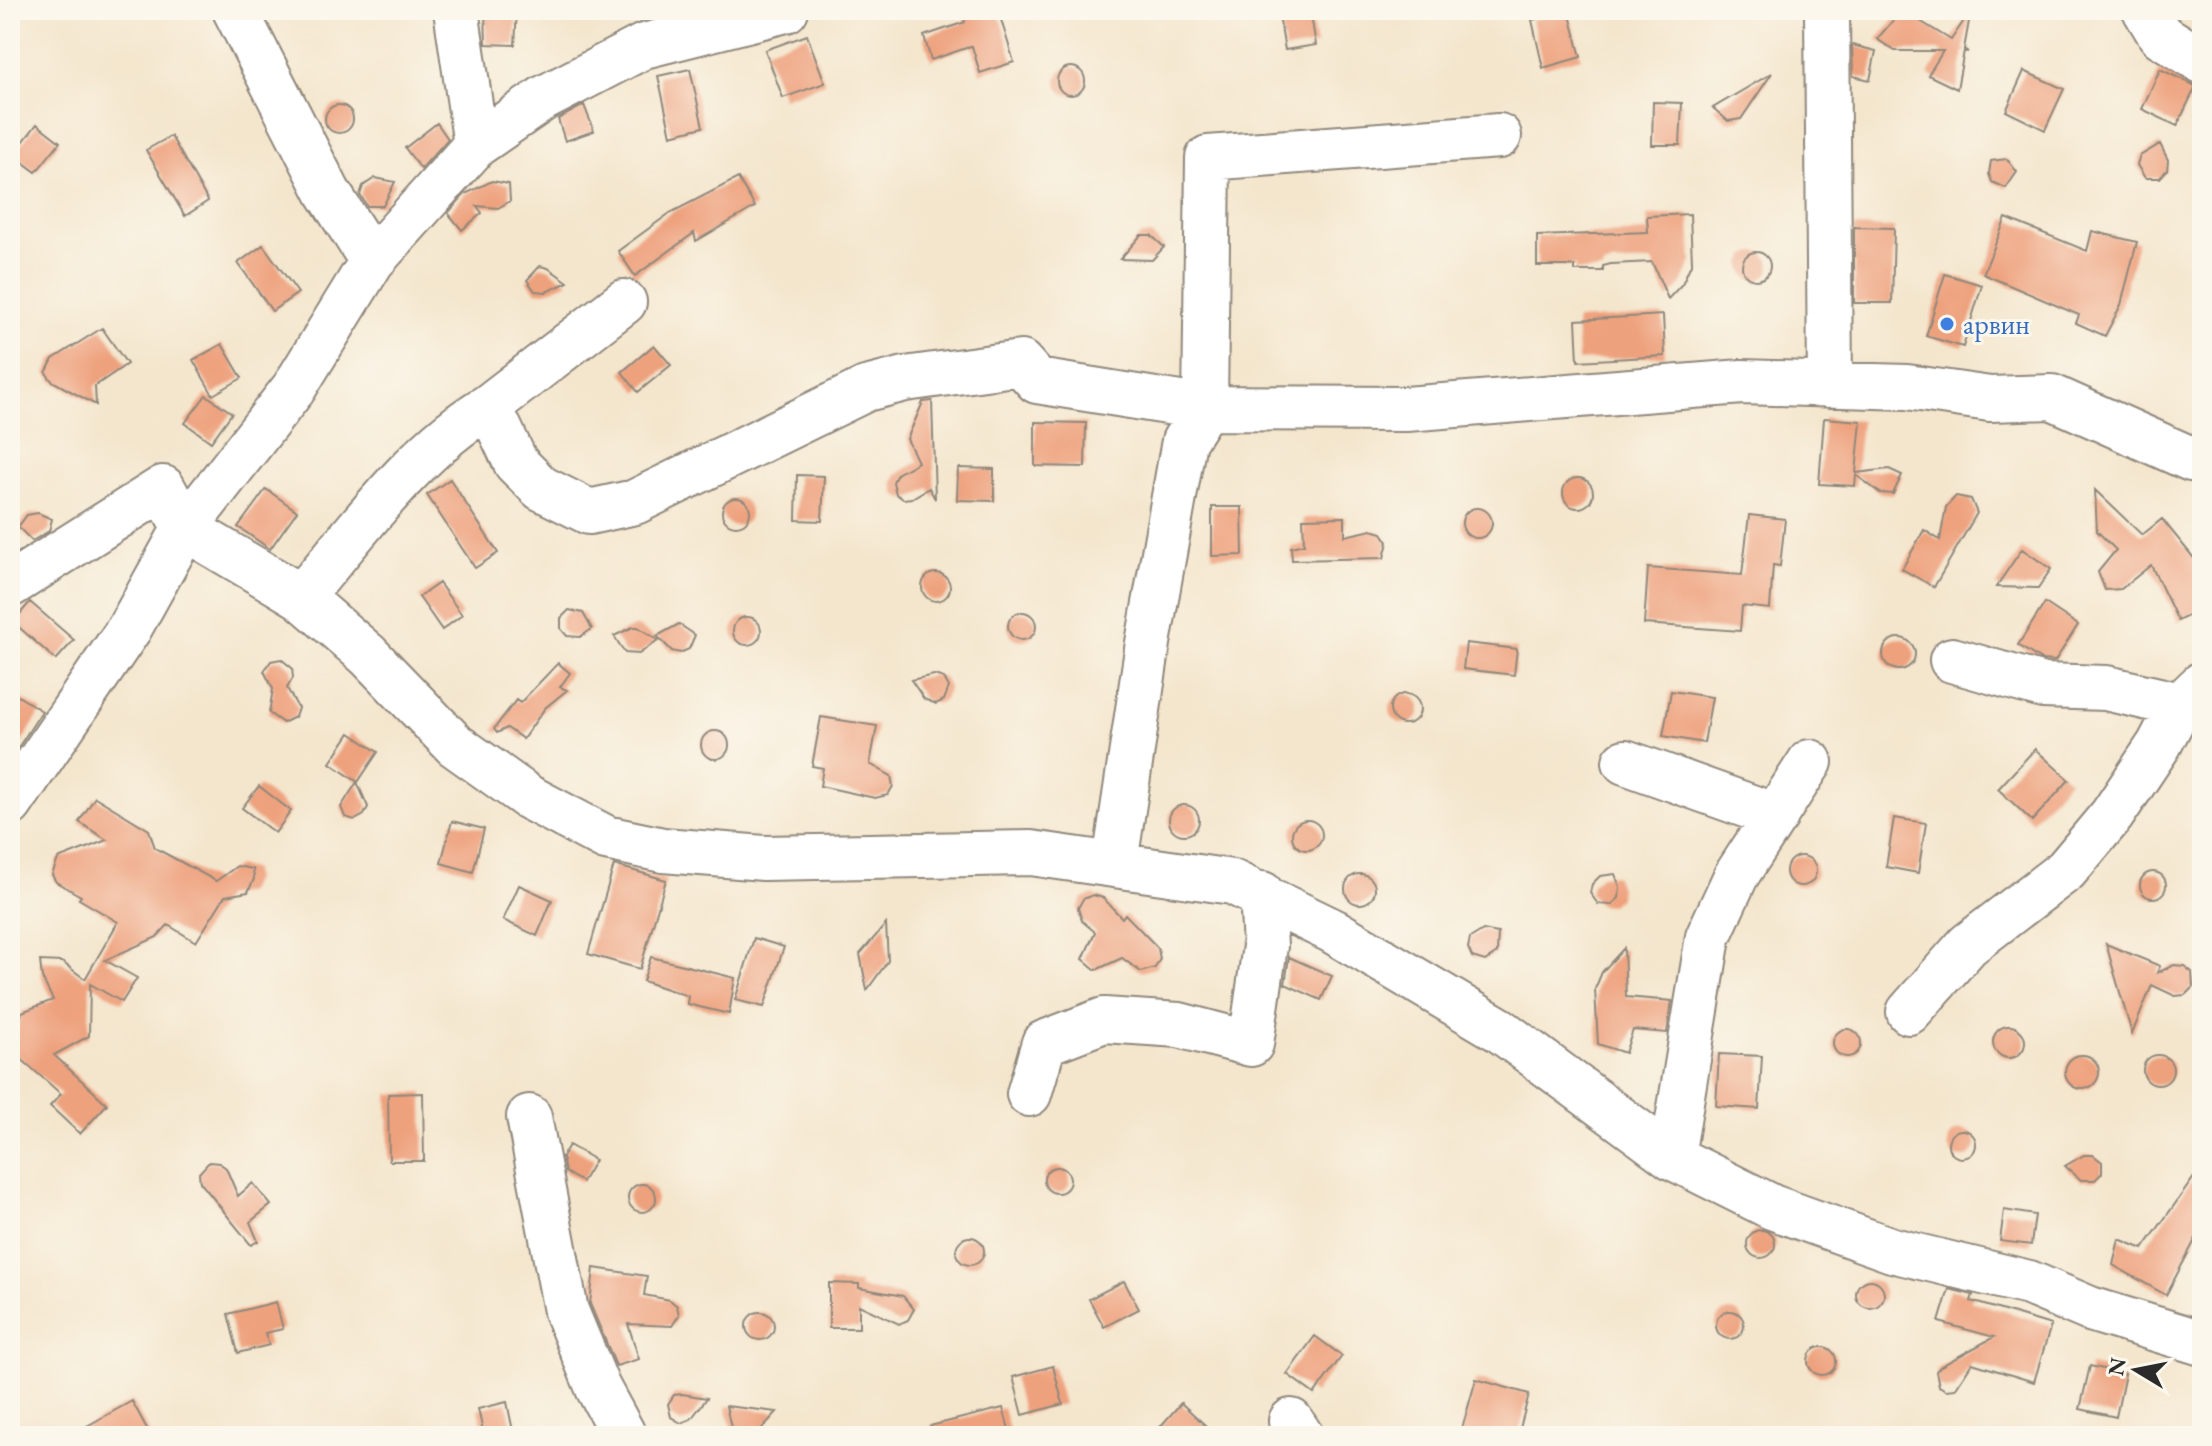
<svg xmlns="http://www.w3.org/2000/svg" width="2212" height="1446" font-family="'EB Garamond',serif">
<rect width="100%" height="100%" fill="#fbf7ec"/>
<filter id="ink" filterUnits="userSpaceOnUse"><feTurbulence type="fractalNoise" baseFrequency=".0125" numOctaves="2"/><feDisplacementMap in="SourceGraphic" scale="16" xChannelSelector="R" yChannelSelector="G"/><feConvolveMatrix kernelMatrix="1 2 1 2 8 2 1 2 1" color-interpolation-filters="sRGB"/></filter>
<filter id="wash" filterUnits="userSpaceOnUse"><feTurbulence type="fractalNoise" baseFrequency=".006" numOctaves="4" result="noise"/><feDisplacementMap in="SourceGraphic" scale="32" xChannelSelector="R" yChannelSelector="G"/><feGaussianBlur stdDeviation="1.8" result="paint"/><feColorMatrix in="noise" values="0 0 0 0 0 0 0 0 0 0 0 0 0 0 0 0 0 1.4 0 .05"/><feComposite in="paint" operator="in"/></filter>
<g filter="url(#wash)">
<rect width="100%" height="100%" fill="#f4e6cd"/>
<g id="blocks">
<!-- building -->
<path fill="#eea17d" d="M485 10H517L515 45 486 44Z
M961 10H998L1014 62 980 73 972 46 931 60 924 36 965 22Z
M1278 10H1310L1316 45 1285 50Z
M1902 10 1951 40 1971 10 1964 49 1968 52 1964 51 1957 89 1928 75 1943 51H1895L1877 39Z
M1569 11 1581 57 1543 68 1532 20Z
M807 35 825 83 783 98 765 50Z
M1852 45 1876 51 1870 80 1853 76Z
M1057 81a14 14 0 1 1 28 0a14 14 0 1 1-28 0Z
M690 69 703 127 671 135 658 76Z
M2160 69 2196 86 2177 126 2142 109Z
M2024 71 2064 89 2045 130 2006 111Z
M1772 73 1741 119 1728 121 1713 108Z
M1653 102 1682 103 1680 145H1652Z
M325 119a14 14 0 1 1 28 0a14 14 0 1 1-28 0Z
M584 105 594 131 565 141 558 119Z
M437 123 448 139 421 169 405 148Z
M37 124 60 142 36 172 13 155Z
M171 136 208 201 185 216 146 150Z
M2160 144 2168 160 2167 170 2160 178H2145L2137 165 2140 156Z
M2007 159 2017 172 2006 188 1992 182 1989 174 1991 161Z
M375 178 395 182 383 206H367L360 195 363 186Z
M738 178 755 207 696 241 694 233 635 276 618 251 670 213Z
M492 181 509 184 510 201 498 208 477 206 482 213 462 230 448 213 465 194Z
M1690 214 1692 262 1682 284 1668 299 1652 262 1611 264 1603 266V271H1575V266H1537V236L1648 232 1647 216Z
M2006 218 2087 251 2092 231 2137 242 2121 305 2105 336 2076 323 2079 315 1983 274Z
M1854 227 1894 228 1892 303H1854Z
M1141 235H1151L1164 247 1152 260 1120 259Z
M263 245 298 293 272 311 238 263Z
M1742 266a14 14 0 1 1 28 0a14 14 0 1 1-28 0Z
M540 266 548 268 568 282 546 292 535 291 527 280Z
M1945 274 1982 285 1963 347 1926 336Z
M1663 315 1665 356 1578 361 1576 320Z
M102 328 127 364 95 386 96 405 52 381 46 373 53 359Z
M222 344 242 378 213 395 193 360Z
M654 345 671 365 638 392 622 372Z
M206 395 232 413 211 442 185 423Z
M932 401 935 499 929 488 912 498 903 499 896 494 893 482 897 474 918 462 907 439 923 402Z
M1824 418 1861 421 1856 473 1889 469 1902 475 1893 494 1880 493 1856 475 1855 486 1819 484Z
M1035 422 1086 423 1085 467 1035 466Z
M958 468 994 469V501L957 500Z
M797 475 824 476 822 521 796 520Z
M1563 493a15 15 0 1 1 30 0a15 15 0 1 1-30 0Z
M450 479 498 553 475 568 427 495Z
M266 489 297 511 270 549 238 527Z
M2095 490 2142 535 2162 519 2202 568V609L2178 621 2151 565 2121 589 2105 590 2098 572 2116 550 2097 531Z
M1956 496 1971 499 1977 513 1934 587 1902 569 1924 530 1940 540 1946 507Z
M722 512a14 14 0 1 1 28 0a14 14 0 1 1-28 0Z
M1212 507H1242L1243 555 1212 556Z
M1462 523a15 15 0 1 1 30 0a15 15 0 1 1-30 0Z
M38 513 52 519 49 531 32 541 18 527 27 515Z
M1749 515 1785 519 1780 566 1773 565 1770 609 1742 606 1740 631 1644 624 1648 568 1742 575Z
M1345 517V536L1372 530 1382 533 1388 542 1384 558 1292 560 1291 547 1304 544 1303 518Z
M2022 549 2051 569 2038 588 1996 587Z
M922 587a14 14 0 1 1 28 0a14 14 0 1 1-28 0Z
M439 583 462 615 442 630 419 597Z
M30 602 74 640 56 660 13 622Z
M2045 603 2078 625 2055 661 2041 660 2018 645Z
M569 610 583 613 592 629 580 637 567 636 561 629V618Z
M1008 626a14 14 0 1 1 28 0a14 14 0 1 1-28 0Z
M733 631a14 14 0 1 1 28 0a14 14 0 1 1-28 0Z
M679 624 695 635 689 649 680 653 672 651 657 636Z
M633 627H638L658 640 639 654 625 653 614 636Z
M1883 654a16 16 0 1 1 32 0a16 16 0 1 1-32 0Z
M1466 643 1517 649 1514 675 1463 669Z
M281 659 292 668 293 678 287 688 298 708 295 717 283 723 269 713 273 689 264 671 271 661Z
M558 663 570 673 560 687 567 690 545 708 523 739 507 728 497 733 494 729 516 700 520 703Z
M934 675 944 678 949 687 944 700 936 704 924 699 911 680Z
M10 691 42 711 10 760Z
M1671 691 1712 697 1704 743 1663 736Z
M1390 709a15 15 0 1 1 30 0a15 15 0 1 1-30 0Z
M821 717 877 726 870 764 891 776 893 786 888 795 875 798 820 786 823 768 812 766Z
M701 745a14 14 0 1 1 28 0a14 14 0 1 1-28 0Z
M350 733 378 752 358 782 330 763Z
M2035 749 2069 780 2032 821 1998 789Z
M357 782 368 807 364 815 355 820 345 817 341 807Z
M259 786 291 811 275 833 242 808Z
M95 797 149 830 155 848 216 881 237 866 253 869 254 879 248 892 225 896 196 942 168 925 157 937 105 960 137 978 122 1002 90 984 89 1036 54 1055 107 1104 80 1134 50 1106 61 1094 11 1050 22 1012 53 1000 42 978 40 961 62 962 85 979 118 922 79 899 81 896 56 882 52 875 58 859 107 840 79 822Z
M1169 820a15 15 0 1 1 30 0a15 15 0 1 1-30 0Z
M1894 818 1926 823 1918 873 1886 867Z
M1292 835a15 15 0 1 1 30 0a15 15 0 1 1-30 0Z
M452 821 484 829 473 872 441 863Z
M1786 871a15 15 0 1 1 30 0a15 15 0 1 1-30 0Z
M614 865 666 880 640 969 588 954Z
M2140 885a13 13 0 1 1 26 0a13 13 0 1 1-26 0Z
M1345 889a15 15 0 1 1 30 0a15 15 0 1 1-30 0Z
M1615 874 1620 887 1619 898 1611 905 1598 904 1590 893 1592 884 1600 876Z
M519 885 552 900 537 936 503 920Z
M1093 895 1103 898 1122 918 1125 914 1158 948 1160 959 1155 968 1141 972 1122 958 1096 970 1083 959 1095 932 1082 921 1078 908 1083 899Z
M886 924 888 961 867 990 860 954Z
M1483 930 1498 933 1497 953 1485 961 1472 957 1468 948 1470 938Z
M754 938 784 947 764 1007 735 1000Z
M2106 944 2160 966 2157 973 2174 965 2184 966 2192 972 2193 987 2185 995 2175 996 2152 985 2132 1034Z
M1624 948 1626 997 1672 1001 1667 1033 1633 1030 1625 1053 1598 1044 1595 989 1602 972Z
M651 957 735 978 729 1014 687 1004 688 996 643 981Z
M1289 957 1332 976 1321 1000 1285 984Z
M1993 1042a16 16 0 1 1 32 0a16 16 0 1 1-32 0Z
M1833 1043a14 14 0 1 1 28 0a14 14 0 1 1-28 0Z
M1719 1054 1762 1056 1759 1109 1716 1106Z
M2065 1072a17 17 0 1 1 34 0a17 17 0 1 1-34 0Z
M2143 1070a15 15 0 1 1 30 0a15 15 0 1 1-30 0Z
M423 1093 424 1161H389L388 1094Z
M1948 1144a14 14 0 1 1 28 0a14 14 0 1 1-28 0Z
M569 1145 595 1160 582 1182 565 1172 562 1157Z
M2084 1155H2093L2102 1162V1173L2095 1180H2081L2065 1166Z
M209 1162 219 1163 226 1168 238 1196 253 1183 271 1205 250 1222 258 1241 251 1245 200 1182 199 1173Z
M2202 1166V1227L2166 1295 2113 1265 2119 1239 2143 1249Z
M1044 1180a13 13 0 1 1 26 0a13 13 0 1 1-26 0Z
M628 1198a14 14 0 1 1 28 0a14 14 0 1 1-28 0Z
M2004 1210 2035 1215 2031 1245 2000 1241Z
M1747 1244a14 14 0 1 1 28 0a14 14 0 1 1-28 0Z
M956 1251a14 14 0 1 1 28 0a14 14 0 1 1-28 0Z
M594 1268 647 1276 644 1295 670 1300 677 1306 679 1315 672 1326 628 1324 639 1359 616 1366 590 1304Z
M1856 1294a14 14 0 1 1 28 0a14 14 0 1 1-28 0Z
M1124 1281 1139 1309 1104 1327 1089 1299Z
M829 1283 859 1284V1288L903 1296 914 1309 908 1320 899 1324 859 1305V1328H829Z
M1949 1289 1973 1295 1971 1301 2051 1325 2034 1382 1972 1363 1955 1389 1946 1390 1939 1386 1936 1371 1941 1366 1994 1337 1939 1322Z
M276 1302 283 1329 265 1333 269 1345 238 1353 228 1314Z
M1716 1325a14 14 0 1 1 28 0a14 14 0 1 1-28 0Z
M746 1326a14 14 0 1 1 28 0a14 14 0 1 1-28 0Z
M1315 1336 1342 1356 1314 1394 1287 1374Z
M1808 1361a14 14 0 1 1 28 0a14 14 0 1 1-28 0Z
M1053 1366 1063 1404 1023 1415 1013 1377Z
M2090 1366 2125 1374 2116 1417 2080 1409Z
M1476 1379 1529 1394 1518 1436H1460Z
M682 1394 707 1398 691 1419 681 1423 671 1417 668 1404 674 1395Z
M132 1401 151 1436H69Z
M507 1402 514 1436H484L478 1409Z
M1181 1403 1217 1436H1152Z
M726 1406 777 1412 755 1436H733Z
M1003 1408 1011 1436H932L930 1426Z"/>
</g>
</g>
<g filter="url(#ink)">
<use href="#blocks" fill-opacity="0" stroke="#90887c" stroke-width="2"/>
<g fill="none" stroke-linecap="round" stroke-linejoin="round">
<defs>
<path id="minor" d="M235 10 328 192 372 261
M456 10 476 145
M1827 10 1830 385
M2145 10 2160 35 2202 61
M1499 136 1208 158 1205 408 1406 409 1742 382 1907 387 1990 399 2052 397 2191 459 2202 460
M489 406 624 302
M10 585 163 488 185 528 301 597 368 655 455 745 528 797 606 838 663 850 764 858 1031 853 1232 882 1333 931 1500 1030 1672 1157 1772 1207 1892 1250 2029 1283 2090 1309 2202 1343
M301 597C356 533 416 448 489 406L516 463 541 488 589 512 635 502 866 389 905 379 1021 363 1037 381 1205 408 1184 441 1148 643 1115 863
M1952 660 2043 686 2106 688 2180 705
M1625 762 1776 816
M10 804 129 629 185 528 294 388 372 261 476 145 544 98 644 46 786 10
M1909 1012 1968 945 2066 870 2112 815 2159 745 2180 705 2202 684
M1029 1094 1044 1043 1104 1020 1179 1025 1251 1044 1265 946 1262 894
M529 1117 566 1311 598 1388 624 1436
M1672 1157 1708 937 1736 876 1810 762
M1291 1421 1301 1436"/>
</defs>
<!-- minor casing -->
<use href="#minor" stroke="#90887c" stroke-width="48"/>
<!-- minor -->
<use href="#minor" stroke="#fff" stroke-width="44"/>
</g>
</g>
<!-- markers -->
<circle fill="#3f7fe0" stroke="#fbf7ec" stroke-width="3" cx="1947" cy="324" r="8"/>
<g text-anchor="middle" stroke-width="6" stroke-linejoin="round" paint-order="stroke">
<!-- shop labels -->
<g font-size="28" fill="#366cbe" stroke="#fbf7ec" text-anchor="start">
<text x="1963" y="334">арвин</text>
</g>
</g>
<!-- margin -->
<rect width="2212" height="1446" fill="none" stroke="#fbf7ec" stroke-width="40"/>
<!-- north arrow -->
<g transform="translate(2136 1370) rotate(280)" stroke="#fbf7ec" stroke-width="6" paint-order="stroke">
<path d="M0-6L14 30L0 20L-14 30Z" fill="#2b2b2b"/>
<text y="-12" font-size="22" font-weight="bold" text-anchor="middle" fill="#2b2b2b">N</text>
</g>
</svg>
